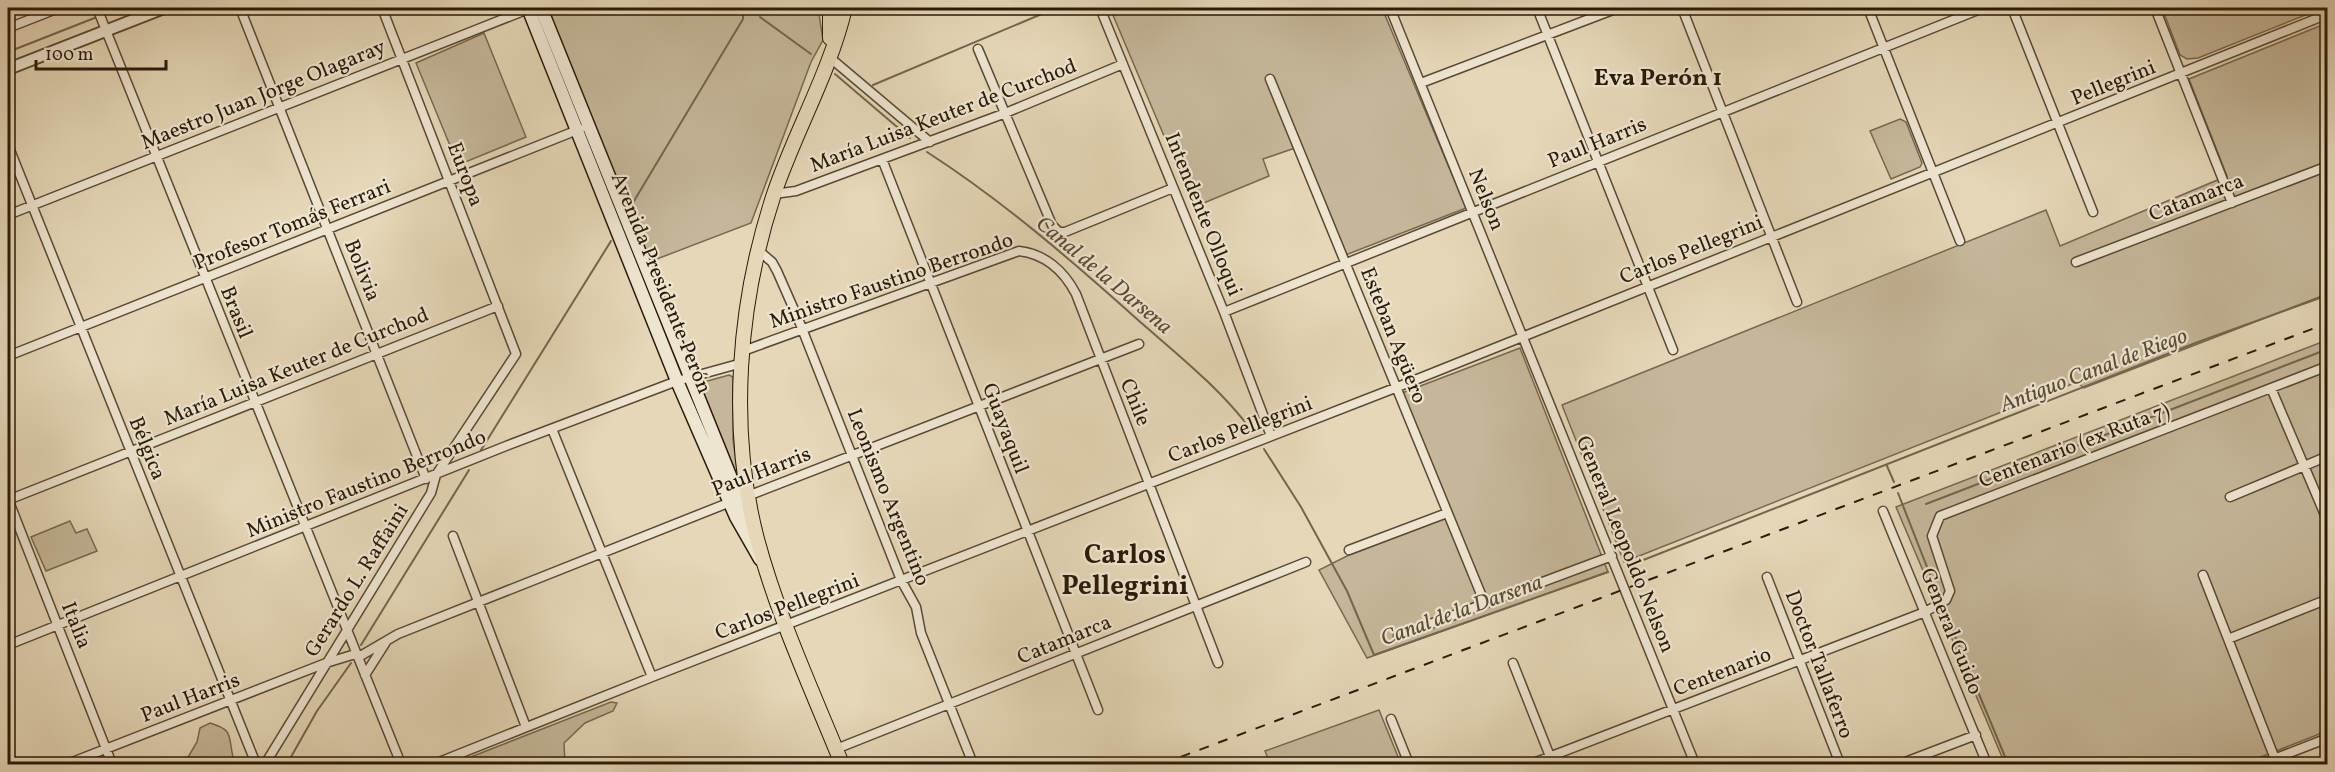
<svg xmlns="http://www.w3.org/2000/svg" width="2335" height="772" font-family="Vollkorn,serif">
<rect width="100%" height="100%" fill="#e5d7b8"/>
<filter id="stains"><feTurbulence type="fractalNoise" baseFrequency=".00333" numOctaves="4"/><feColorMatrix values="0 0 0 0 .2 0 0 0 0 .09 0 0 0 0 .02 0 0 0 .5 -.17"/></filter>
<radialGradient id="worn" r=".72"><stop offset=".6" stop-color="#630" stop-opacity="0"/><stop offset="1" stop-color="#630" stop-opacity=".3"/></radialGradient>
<!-- green -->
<path fill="#c5b79a" stroke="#786850" stroke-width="1.5" d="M546 8H818L823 40 811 62 751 223 649 262Z
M1110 8H1382L1466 208 1343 256 1298 147 1263 159 1269 176 1194 207Z
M2162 8H2323L2198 58 2187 59 2180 55Z
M2327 23V294L2084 388 2077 382 1624 562 1562 405 2046 210 2060 246 2227 176 2189 79Z
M484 33 526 137 458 165 416 63Z
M1900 119 1906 122 1922 163 1920 167 1891 179 1870 131Z
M2327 340V731L2243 764H2005L1896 507Z
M1520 348 1608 572 1367 658 1319 570 1349 555 1453 515 1402 393Z
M729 375 733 377V439L737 471 734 474 699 387 704 382Z
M70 521 76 533 87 529 97 551 46 571 31 537Z
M611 702 617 703 613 711 585 723 564 743 565 764H453Z
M1379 710 1401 764H1270L1265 751Z
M210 723C234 730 228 736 233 757L243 764H184L197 742 200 728Z"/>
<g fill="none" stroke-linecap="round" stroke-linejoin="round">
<!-- stream -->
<path stroke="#74654c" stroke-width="2" d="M103 15 122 8
M760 17 811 54
M8 52 97 17
M835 74 910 138
M873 85 1056 8
M927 152C1003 201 1071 260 1138 320 1178 355 1220 388 1252 431
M631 206 743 19V8
M1264 449 1301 507 1347 591 1374 655 1608 572
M481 450 611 241
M1887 466 1894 482
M1898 493 1938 595
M1926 504 2328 349
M1628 566 2198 342 2328 295
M1945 612 2008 764
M361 645 469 470
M287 764 317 711 351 663"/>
<defs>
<path id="minor" d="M97 8 401 764
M240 8 426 479
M1100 8 1224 312 1271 436
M1390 8 1695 764
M1537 8 1673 350
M1682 8 1797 302
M1868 8 1960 241
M2012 8 2093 212
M2155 8 2232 203
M8 28 59 8
M978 49 1052 225 1059 232H1065L1173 188
M828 56 930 142
M1270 79 1485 604
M1421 83 1618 8
M8 145 256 764
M882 159 1098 710
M774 194 796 191 1003 114 1123 64
M8 215 531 8
M758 250 772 262 777 271 799 321 901 580 916 607 921 633 973 764
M2076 262 2328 166
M1224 312 1983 8
M743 351 1019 251C1045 254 1064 271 1076 294L1218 663
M8 356 580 129
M2271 388 2328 522
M552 429 652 677
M745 497 1139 344
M2230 497 2328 456
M8 499 112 764
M8 500 498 306
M1883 511 1987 764
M453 536 526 727
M1349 550 1447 513
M2203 575 2277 764
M1767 577 1840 764
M1398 636 1612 556
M2228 639 2328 599
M8 645 506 446 677 381 742 363
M1513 663 1553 764
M365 675 386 642
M1391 719 1409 764
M836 749 1306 562
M67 764 326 663 352 655H362L398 634 733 501
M265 764 431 493 436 475 516 354 382 8
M434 764 652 677 1395 388 2328 14
M1531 764 1925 612 1946 600 1950 591 1932 536 1940 516 2328 366
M1900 764 1976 735
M2261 764 2328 738"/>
<path id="tertiary" d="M8 69 164 8"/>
<path id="secondary" d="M528 8 677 381 736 517 760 559
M541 8 750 525"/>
<path id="primary" d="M830 8V38
M842 764C812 690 778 617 757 539 728 428 738 303 774 194 795 132 830 72 845 8"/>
</defs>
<!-- minor casing -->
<use href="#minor" stroke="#594932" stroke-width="11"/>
<!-- tertiary casing -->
<use href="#tertiary" stroke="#594932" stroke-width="14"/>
<!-- secondary casing -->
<use href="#secondary" stroke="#2a1a06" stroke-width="15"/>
<!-- primary casing -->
<use href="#primary" stroke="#2a1a06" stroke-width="16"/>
<!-- minor -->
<use href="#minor" stroke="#eee5d1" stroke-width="8"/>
<!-- tertiary -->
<use href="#tertiary" stroke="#eee5d1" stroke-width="10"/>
<!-- secondary -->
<use href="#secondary" stroke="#eee5d1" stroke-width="12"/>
<!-- primary -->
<use href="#primary" stroke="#e5d7b8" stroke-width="14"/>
<!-- rail -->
<path stroke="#2a1a06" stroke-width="2" stroke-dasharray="10 10" stroke-linecap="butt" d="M1162 764 2328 323"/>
</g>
<g text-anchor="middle" stroke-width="4.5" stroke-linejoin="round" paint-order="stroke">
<!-- street labels -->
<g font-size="21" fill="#2a1a06" stroke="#eee5d1">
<text transform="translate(2113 82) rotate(-22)" y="7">Pellegrini</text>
<text transform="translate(263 94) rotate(-22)" y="7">Maestro Juan Jorge Olagaray</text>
<text transform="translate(943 115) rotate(-21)" y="7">María Luisa Keuter de Curchod</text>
<text transform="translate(1597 142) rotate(-22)" y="7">Paul Harris</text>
<text transform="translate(466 174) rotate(69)" y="7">Europa</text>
<text transform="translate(2196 197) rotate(-21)" y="7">Catamarca</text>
<text transform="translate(1487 199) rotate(68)" y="7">Nelson</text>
<text transform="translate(1204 214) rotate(68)" y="7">Intendente Olloqui</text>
<text transform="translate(292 224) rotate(-22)" y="7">Profesor Tomás Ferrari</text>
<text transform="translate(1691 249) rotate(-22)" y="7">Carlos Pellegrini</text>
<text transform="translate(363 270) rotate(68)" y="7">Bolivia</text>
<text transform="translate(891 280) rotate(-19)" y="7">Ministro Faustino Berrondo</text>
<text transform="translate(662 283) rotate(68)" y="7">Avenida Presidente Perón</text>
<text transform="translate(237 312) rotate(68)" y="7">Brasil</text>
<text transform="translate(1394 335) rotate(68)" y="7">Esteban Agüero</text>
<text transform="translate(296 366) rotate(-22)" y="7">María Luisa Keuter de Curchod</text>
<text transform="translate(1136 402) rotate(68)" y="7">Chile</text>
<text transform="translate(1006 428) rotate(69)" y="7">Guayaquil</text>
<text transform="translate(1240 429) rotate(-21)" y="7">Carlos Pellegrini</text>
<text transform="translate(2074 445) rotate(-21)" y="7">Centenario (ex Ruta 7)</text>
<text transform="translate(148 448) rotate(68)" y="7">Bélgica</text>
<text transform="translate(761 471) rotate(-21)" y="7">Paul Harris</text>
<text transform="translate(366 483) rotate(-22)" y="7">Ministro Faustino Berrondo</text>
<text transform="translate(889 497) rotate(68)" y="7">Leonismo Argentino</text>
<text transform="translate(1626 544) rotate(68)" y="7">General Leopoldo Nelson</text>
<text transform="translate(356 580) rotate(-58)" y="7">Gerardo L. Raffaini</text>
<text transform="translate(787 606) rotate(-21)" y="7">Carlos Pellegrini</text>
<text transform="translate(77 625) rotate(68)" y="7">Italia</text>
<text transform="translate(1952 631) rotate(68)" y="7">General Guido</text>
<text transform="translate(1064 639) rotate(-22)" y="7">Catamarca</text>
<text transform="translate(1820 664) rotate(69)" y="7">Doctor Tallaferro</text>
<text transform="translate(1722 671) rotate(-21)" y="7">Centenario</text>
<text transform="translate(190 697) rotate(-21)" y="7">Paul Harris</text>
</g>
<!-- water labels -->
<g font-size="22" font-style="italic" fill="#5b4c35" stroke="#eee5d1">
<text transform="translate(1105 274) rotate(40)" y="8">Canal de la Darsena</text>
<text transform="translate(2093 369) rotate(-21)" y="8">Antiguo Canal de Riego</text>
<text transform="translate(1461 609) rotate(-20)" y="8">Canal de la Darsena</text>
</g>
<!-- quarter labels -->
<g font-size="24" font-weight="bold" fill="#2a1a06" stroke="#eee5d1">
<text x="1658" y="85">Eva Perón 1</text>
</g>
<!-- district labels -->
<g font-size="27" font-weight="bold" fill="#2a1a06" stroke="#eee5d1">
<text x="1125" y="563">Carlos<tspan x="1125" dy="31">Pellegrini</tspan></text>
</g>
</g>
<!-- margin -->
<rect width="2335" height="772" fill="none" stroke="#e5d7b8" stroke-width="30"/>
<rect x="9" y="9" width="2317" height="754" fill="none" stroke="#2a1a06" stroke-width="3"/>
<rect x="15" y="15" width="2305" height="742" fill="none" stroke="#2a1a06" stroke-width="1.5"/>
<!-- scale -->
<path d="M36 60v9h130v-9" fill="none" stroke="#2a1a06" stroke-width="3"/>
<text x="45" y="60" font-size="18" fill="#2a1a06" stroke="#eee5d1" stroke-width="4.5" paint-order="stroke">100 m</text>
<rect width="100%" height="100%" filter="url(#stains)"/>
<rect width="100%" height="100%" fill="url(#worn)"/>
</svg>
